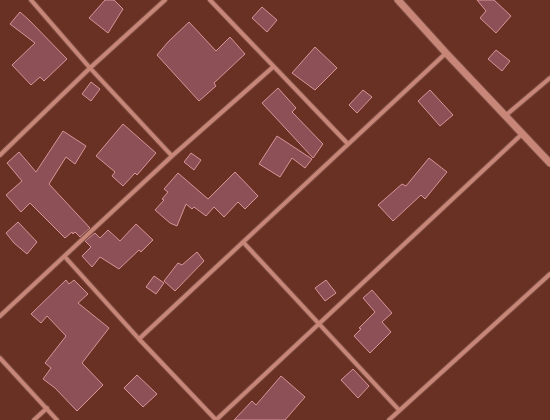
<svg xmlns="http://www.w3.org/2000/svg" width="550" height="420" font-family="Lato,sans-serif">
<rect width="100%" height="100%" fill="#693124"/>
<!-- building -->
<path fill="#8d5056" stroke="#d89499" d="M105 0H114L123 9 108 33 89 18Z
M477 0H494L511 16 496 33 480 18 486 11Z
M262 7 277 20 267 32 252 18Z
M20 12 29 20 67 59 44 81 40 77 31 85 12 65 35 43 10 24Z
M189 22 216 51 230 37 245 54 214 83 216 86 199 101 157 55 168 42Z
M315 47 337 68 315 90 292 73Z
M496 50 510 61 502 71 488 59Z
M91 82 100 89 91 101 82 94Z
M278 88 296 108 292 112 323 144 313 158 262 103Z
M363 90 372 97 357 113 349 105Z
M430 90 453 115 440 126 418 101Z
M123 124 156 153 137 175 135 173 123 186 112 176 115 172 96 156Z
M63 131 86 146 75 164 66 157 49 184 90 228 80 237 75 232 73 234 72 232 65 238 30 203 21 212 6 195 22 181 7 163 19 152 36 172Z
M277 136 312 159 305 168 292 158 280 177 259 164Z
M191 153 201 160 194 170 184 162Z
M429 158 447 172 425 199 421 195 393 221 378 205 402 184 406 186Z
M235 172 258 196 245 209 238 202 224 217 214 207 206 216 194 207 192 209 186 204 177 226 170 223 155 210 164 200 162 199 168 192 164 189 178 173 208 199Z
M18 222 37 242 27 254 14 243 6 233Z
M136 224 153 240 141 252 139 250 119 269 100 257 92 267 82 256 91 247 85 241 95 233 100 238 108 230 120 241Z
M197 252 204 261 175 291 164 281 178 263 182 265Z
M154 276 164 283 156 294 146 287Z
M66 280 69 284 74 280 88 294 78 303 109 328 82 363 103 385 77 411 55 388 43 379 51 368 45 363 66 336 47 316 41 323 31 314Z
M326 280 336 293 325 301 315 288Z
M372 290 392 313 382 322 391 332 370 353 354 336 361 329 359 328 375 312 363 298Z
M353 369 369 386 358 398 341 380Z
M137 375 157 394 143 407 124 388Z
M281 376 305 397 285 420H234L252 401 256 405Z"/>
<g fill="none" stroke-linecap="round" stroke-linejoin="round">
<defs>
<path id="minor" d="M31 0 90 68 172 156
M210 0 348 144
M505 116 550 78
M0 155 90 68 165 0
M243 242 399 410
M65 257 139 339 216 420
M0 316 172 156 273 67
M139 339 446 53
M0 358 57 420
M34 420 47 408
M216 420 522 134
M389 420 550 274"/>
<path id="tertiary" d="M398 0 446 53 550 163"/>
</defs>
<!-- minor casing -->
<use href="#minor" stroke="#7d4d42" stroke-width="6"/>
<!-- tertiary casing -->
<use href="#tertiary" stroke="#7d4d42" stroke-width="9"/>
<!-- minor -->
<use href="#minor" stroke="#c78677" stroke-width="4"/>
<!-- tertiary -->
<use href="#tertiary" stroke="#c78677" stroke-width="7"/>
</g>
</svg>
